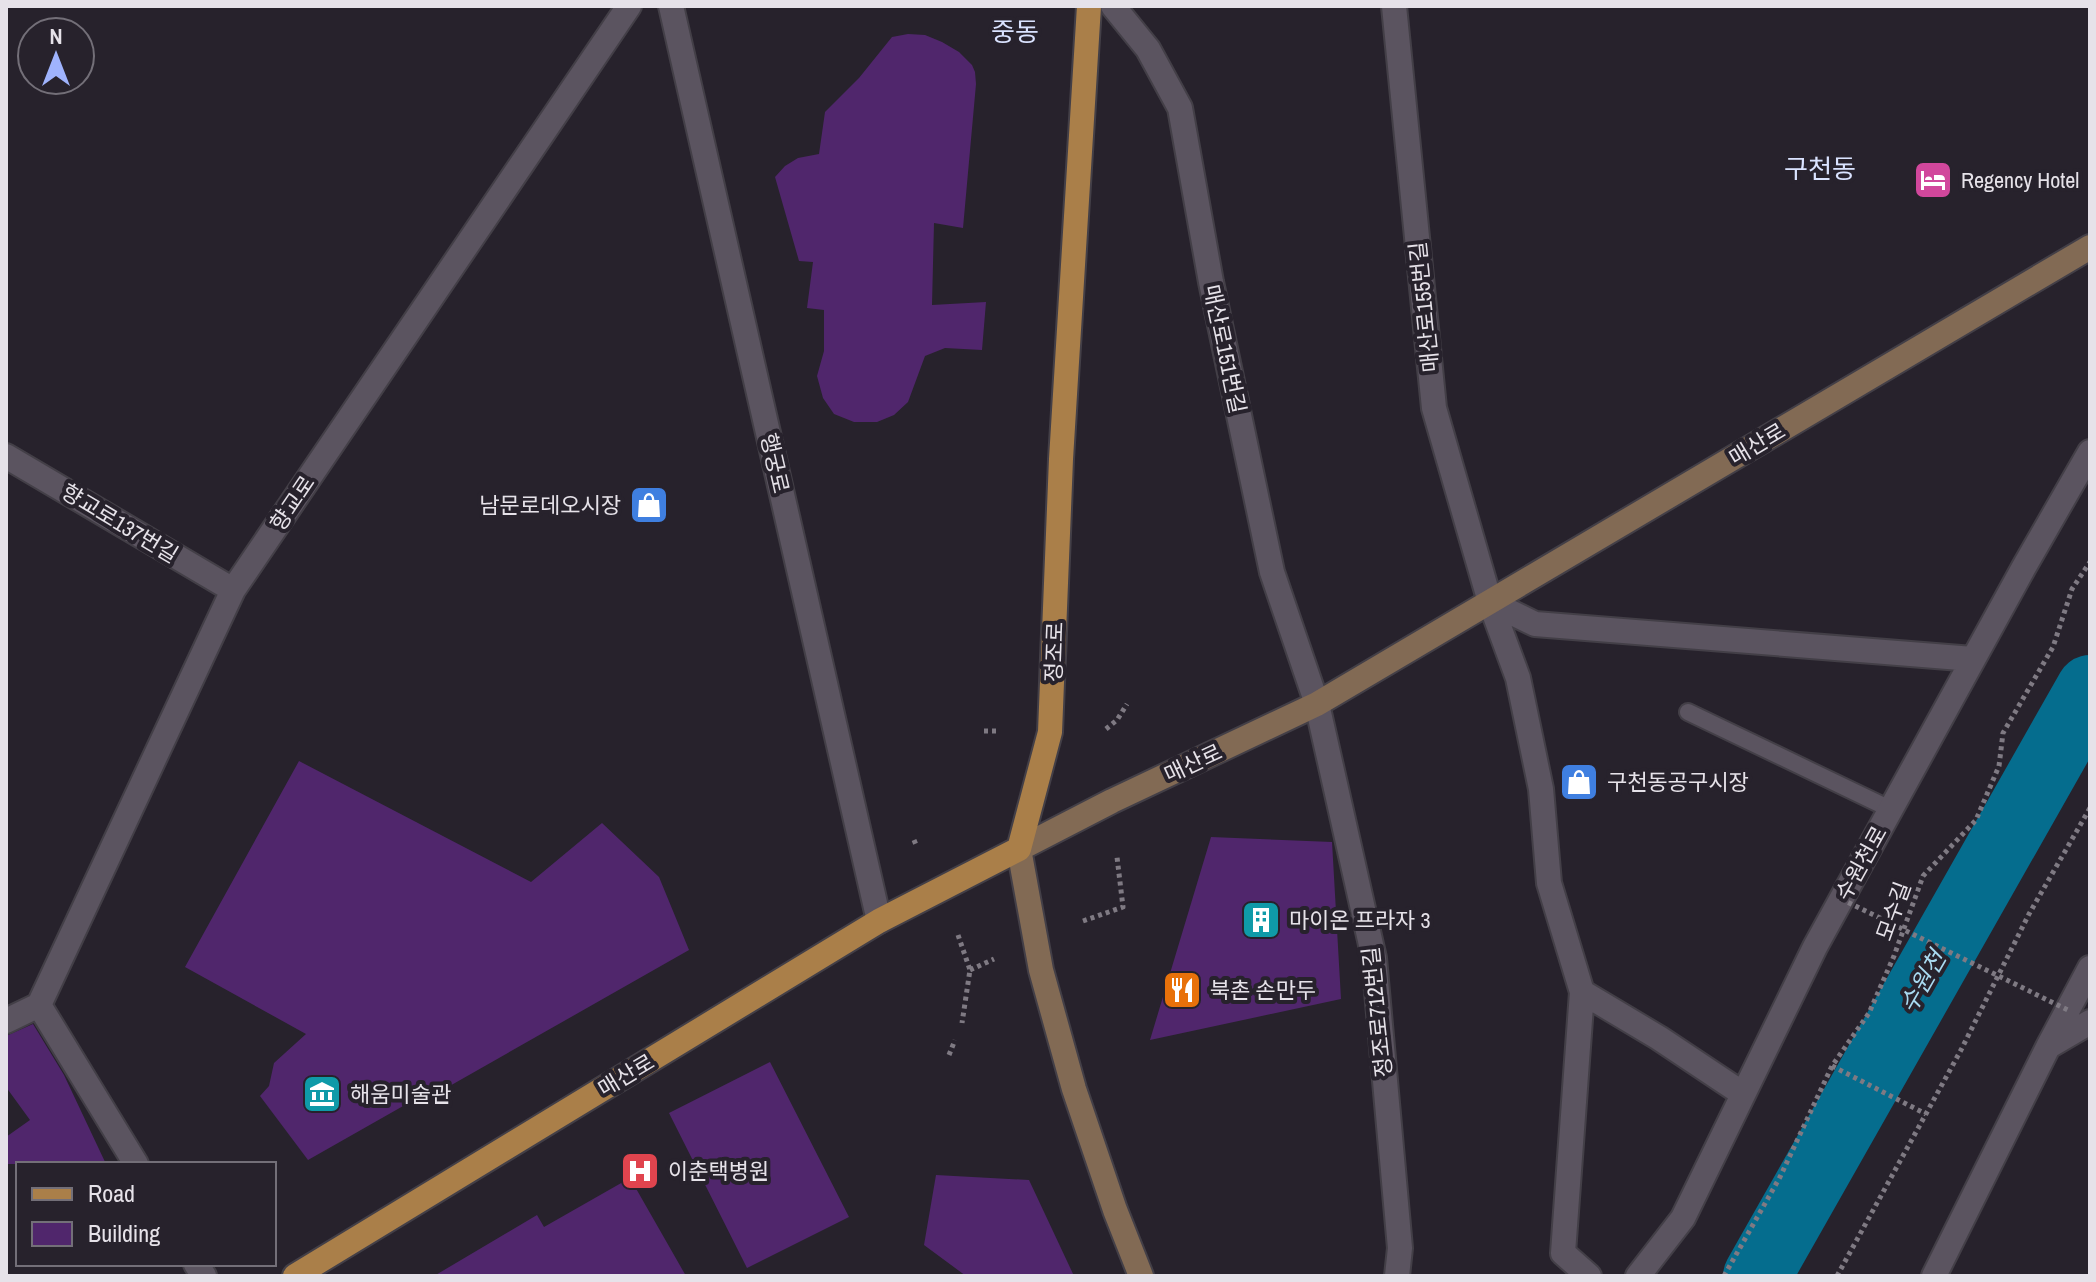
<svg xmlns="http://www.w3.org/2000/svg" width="2096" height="1282" font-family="'Archivo Narrow','Noto Sans KR',sans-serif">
<rect width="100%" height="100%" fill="#27222c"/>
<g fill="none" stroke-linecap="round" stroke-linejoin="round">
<!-- river -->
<path stroke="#056d8e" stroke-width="68" d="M1757 1276 2090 689"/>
</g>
<!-- building -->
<path fill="#50266c" d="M908 34 925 35 942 42 959 52 972 65 975 72 976 84 963 228 934 223 932 305 986 302 982 350 945 348 925 356 908 402 894 415 877 422H854L834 414 823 398 817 376 824 351V310L807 308 813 262 799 261 775 177 785 166 798 158 819 154 825 112 859 78 892 37Z
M299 761 531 882 602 823 659 877 689 950 425 1100 419 1097 308 1160 260 1096 269 1086 274 1063 306 1034 185 967Z
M1211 837 1332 842 1341 999 1150 1040Z
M33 1024 64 1075 106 1164H6V1137L30 1120 6 1087V1036Z
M770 1062 849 1217 747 1268 669 1113Z
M936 1175 1029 1180 1074 1276H966L924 1245Z
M630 1178 686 1276H434L537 1215 544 1227Z"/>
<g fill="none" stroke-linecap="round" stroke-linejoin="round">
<defs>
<path id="lane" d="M1688 712 1890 809"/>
<path id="street" d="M671 6 879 921
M1113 6 1148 49 1180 108 1211 282 1272 572 1317 704 1374 958 1400 1248 1397 1276
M1394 6 1434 408 1490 602 1518 678 1541 789 1549 883 1582 992 1563 1253 1589 1276
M6 456 233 590
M1490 602 1535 624 1973 659
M1582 992 1659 1038 1743 1094
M39 1005 136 1164
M6 1021 39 1005 233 590 629 6
M2051 1045 2090 1022
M196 1264 204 1276
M1638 1276 1683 1218 1815 947 2024 567 2090 452
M1934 1276 2048 1047 2090 968"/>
<path id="secondary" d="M1141 1276 1115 1210 1074 1089 1041 970 1019 849 1112 801 1317 704 2090 247"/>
<path id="primary" d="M295 1276 879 921 1019 849 1050 732 1061 459 1089 6"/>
</defs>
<!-- lane casing -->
<use href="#lane" stroke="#433f47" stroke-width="20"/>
<!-- street casing -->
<use href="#street" stroke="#433f47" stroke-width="28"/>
<!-- secondary casing -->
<use href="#secondary" stroke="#433f47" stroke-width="28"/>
<!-- primary casing -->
<use href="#primary" stroke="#433f47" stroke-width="28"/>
<!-- path -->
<path stroke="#7f7a83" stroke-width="5" stroke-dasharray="4 4" stroke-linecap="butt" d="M1106 729 1117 720 1127 704
M984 731H997
M914 840 917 847
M1083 921 1123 907 1117 857
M958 935 970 970 962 1023
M970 970 994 959
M949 1055 955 1040
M1832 1066 1926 1114
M1724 1276 1780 1177 1832 1066 1869 1013 1894 956 1923 876 1976 820 1999 766 2003 733 2053 647 2072 589 2090 562
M1837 1276 1961 1050 2029 914 2090 808"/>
<!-- lane -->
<use href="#lane" stroke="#5b5460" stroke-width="16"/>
<!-- street -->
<use href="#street" stroke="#5b5460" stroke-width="24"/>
<!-- secondary -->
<use href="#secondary" stroke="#826a54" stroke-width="24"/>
<!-- primary -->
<use href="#primary" stroke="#aa7f49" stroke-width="24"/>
<!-- path-bridge -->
<path stroke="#7f7a83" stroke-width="5" stroke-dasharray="4 4" stroke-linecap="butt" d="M1841 899 2068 1010"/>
</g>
<!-- icons -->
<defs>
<symbol id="hotel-square" viewBox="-11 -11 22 22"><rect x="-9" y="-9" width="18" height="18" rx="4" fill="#d1479c" stroke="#27222c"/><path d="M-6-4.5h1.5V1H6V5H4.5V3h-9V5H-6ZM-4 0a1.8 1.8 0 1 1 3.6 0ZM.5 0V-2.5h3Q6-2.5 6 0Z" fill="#fff"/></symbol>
<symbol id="shop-square" viewBox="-11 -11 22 22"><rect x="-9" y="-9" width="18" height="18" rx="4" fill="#3f7fe0" stroke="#27222c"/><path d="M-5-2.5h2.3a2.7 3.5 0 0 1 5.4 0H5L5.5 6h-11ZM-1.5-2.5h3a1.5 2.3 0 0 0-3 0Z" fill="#fff"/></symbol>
<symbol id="building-square" viewBox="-11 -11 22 22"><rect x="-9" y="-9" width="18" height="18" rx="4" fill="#0f9aa8" stroke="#27222c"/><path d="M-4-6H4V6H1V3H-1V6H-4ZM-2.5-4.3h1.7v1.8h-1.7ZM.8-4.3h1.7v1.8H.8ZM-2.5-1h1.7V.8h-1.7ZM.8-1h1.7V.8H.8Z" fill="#fff"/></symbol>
<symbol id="restaurant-square" viewBox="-11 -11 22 22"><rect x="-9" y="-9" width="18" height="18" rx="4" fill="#e8710a" stroke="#27222c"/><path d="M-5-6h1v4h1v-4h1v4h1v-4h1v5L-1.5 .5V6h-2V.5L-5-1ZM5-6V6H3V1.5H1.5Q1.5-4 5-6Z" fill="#fff"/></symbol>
<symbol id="museum-square" viewBox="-11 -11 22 22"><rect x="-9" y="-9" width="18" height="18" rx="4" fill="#0f9aa8" stroke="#27222c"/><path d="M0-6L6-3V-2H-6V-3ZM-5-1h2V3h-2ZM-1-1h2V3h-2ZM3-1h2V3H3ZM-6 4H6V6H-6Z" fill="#fff"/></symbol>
<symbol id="hospital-square" viewBox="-11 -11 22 22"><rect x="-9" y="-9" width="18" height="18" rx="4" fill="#e0444e" stroke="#27222c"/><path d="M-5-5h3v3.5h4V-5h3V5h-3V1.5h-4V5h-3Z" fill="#fff"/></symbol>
</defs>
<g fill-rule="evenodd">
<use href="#hotel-square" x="1911" y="158" width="44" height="44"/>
<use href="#shop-square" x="627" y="483" width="44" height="44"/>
<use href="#shop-square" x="1557" y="760" width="44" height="44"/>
<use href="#building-square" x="1239" y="898" width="44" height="44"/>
<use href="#restaurant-square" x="1160" y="968" width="44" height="44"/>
<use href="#museum-square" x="300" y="1072" width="44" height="44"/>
<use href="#hospital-square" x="618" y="1149" width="44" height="44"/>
</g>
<g text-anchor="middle" stroke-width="8" stroke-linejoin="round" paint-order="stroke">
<!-- poi labels -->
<g font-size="22" fill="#e6e2e9" stroke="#27222c" text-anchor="start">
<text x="1961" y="188">Regency Hotel</text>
<text x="621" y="513" text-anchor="end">남문로데오시장</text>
<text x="1607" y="790">구천동공구시장</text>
<text x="1289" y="928">마이온 프라자 3</text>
<text x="1210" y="998">북촌 손만두</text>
<text x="350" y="1102">해움미술관</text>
<text x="668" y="1179">이춘택병원</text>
</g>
<!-- street labels -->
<g font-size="22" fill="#e6e2e9" stroke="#27222c">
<text transform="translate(1424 307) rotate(-96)" y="8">매산로155번길</text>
<text transform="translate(1225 349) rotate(78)" y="8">매산로151번길</text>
<text transform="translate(1757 444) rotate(-31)" y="8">매산로</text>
<text transform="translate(775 463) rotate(77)" y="8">행궁로</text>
<text transform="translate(292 503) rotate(-56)" y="8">향교로</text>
<text transform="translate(120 523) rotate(31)" y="8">향교로137번길</text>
<text transform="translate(1054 652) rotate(-88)" y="8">정조로</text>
<text transform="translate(1193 763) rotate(-25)" y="8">매산로</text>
<text transform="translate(1861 863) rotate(-61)" y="8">수원천로</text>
<text transform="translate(1893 911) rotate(-70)" y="8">모수길</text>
<text transform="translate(1377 1012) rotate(-96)" y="8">정조로712번길</text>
<text transform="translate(626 1075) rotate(-31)" y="8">매산로</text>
</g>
<!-- water labels -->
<g font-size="24" font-style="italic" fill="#a9daf1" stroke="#27222c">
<text transform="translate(1923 982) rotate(-60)" y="8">수원천</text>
</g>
<!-- quarter labels -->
<g font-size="26" fill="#dae3ff" stroke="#27222c">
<text x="1015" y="41">중동</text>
<text x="1820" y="178">구천동</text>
</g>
</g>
<!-- border -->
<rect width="2096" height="1282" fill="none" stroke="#e6e2e9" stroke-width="16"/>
<!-- legend -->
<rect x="16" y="1162" width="260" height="104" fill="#27222c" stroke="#736f78" stroke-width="2"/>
<rect x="32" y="1188" width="40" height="12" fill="#aa7f49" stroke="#736f78" stroke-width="2"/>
<text x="88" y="1202" font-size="24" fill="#e6e2e9">Road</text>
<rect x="32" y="1222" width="40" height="24" fill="#50266c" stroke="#736f78" stroke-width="2"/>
<text x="88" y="1242" font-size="24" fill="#e6e2e9">Building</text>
<!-- north arrow -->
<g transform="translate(56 56)"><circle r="38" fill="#27222c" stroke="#736f78" stroke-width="2"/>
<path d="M0-6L14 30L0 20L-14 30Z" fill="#9fb3fd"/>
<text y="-12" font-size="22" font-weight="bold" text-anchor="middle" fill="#e6e2e9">N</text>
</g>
</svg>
